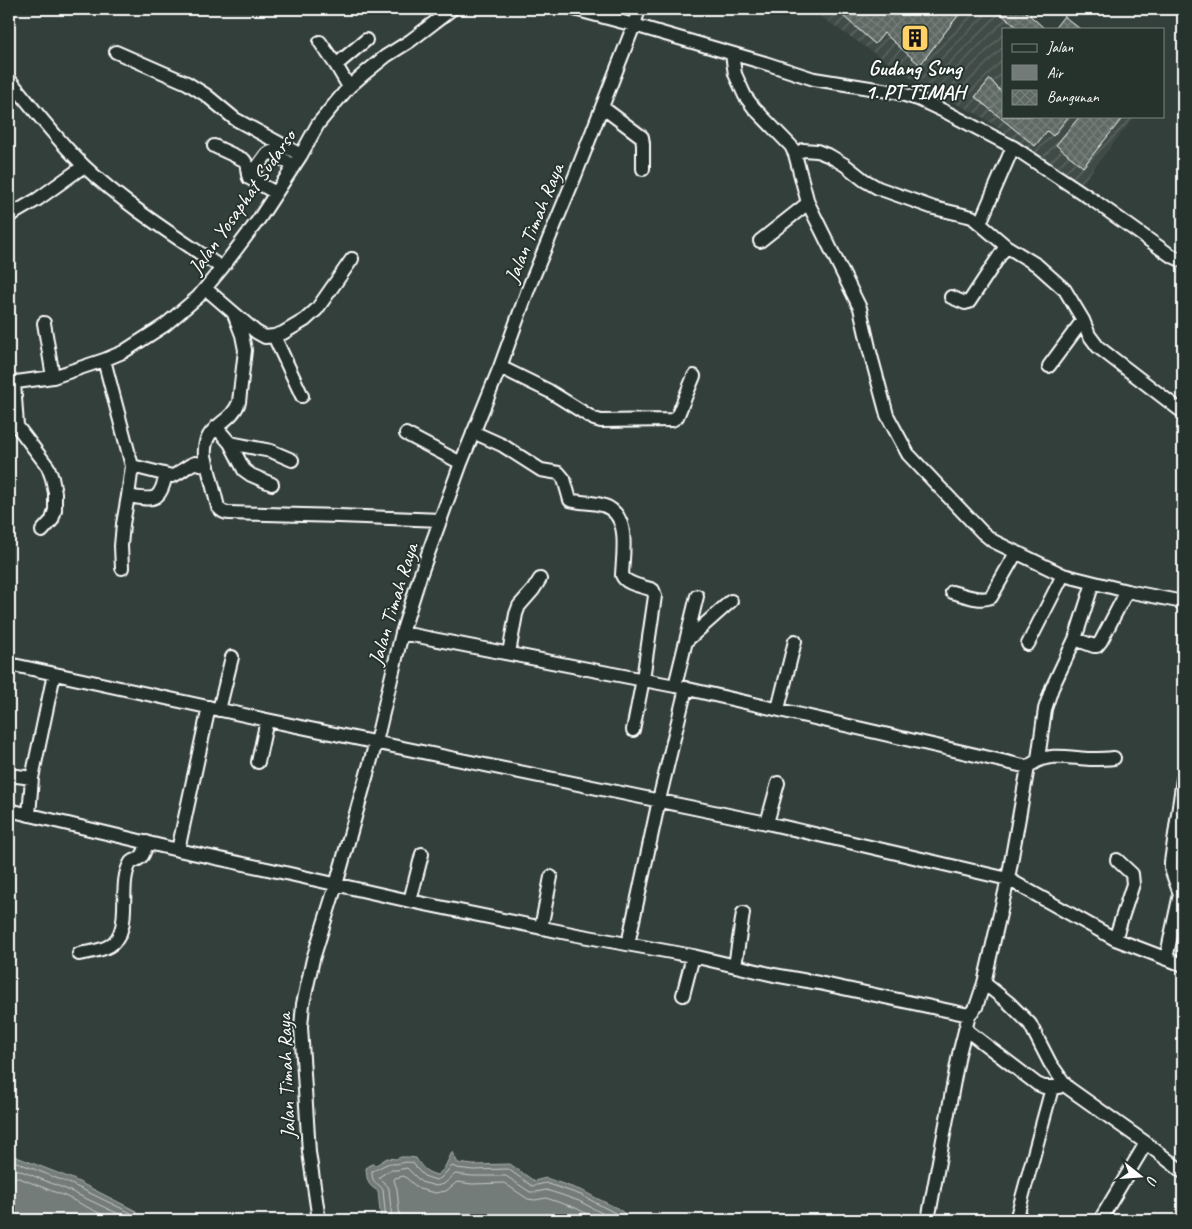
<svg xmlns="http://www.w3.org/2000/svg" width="1192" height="1229" font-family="Caveat,sans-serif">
<defs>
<pattern id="industrial-furrows" width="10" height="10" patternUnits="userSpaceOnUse" patternTransform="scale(1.25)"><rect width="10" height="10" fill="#404c47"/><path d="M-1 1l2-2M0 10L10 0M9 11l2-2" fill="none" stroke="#5d6763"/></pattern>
<pattern id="building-cross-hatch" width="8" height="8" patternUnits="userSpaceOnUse" patternTransform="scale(1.25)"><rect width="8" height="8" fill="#5f6964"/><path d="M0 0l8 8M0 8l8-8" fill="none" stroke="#77807b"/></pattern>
</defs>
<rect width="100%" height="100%" fill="#333f3a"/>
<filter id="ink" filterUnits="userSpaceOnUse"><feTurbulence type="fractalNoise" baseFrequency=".02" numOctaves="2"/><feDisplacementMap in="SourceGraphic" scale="10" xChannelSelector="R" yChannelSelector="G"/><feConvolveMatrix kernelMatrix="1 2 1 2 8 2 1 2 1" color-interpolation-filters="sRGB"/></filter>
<g filter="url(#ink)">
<!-- industrial -->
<path fill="url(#industrial-furrows)" d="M812 9H1023L1045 29H1003V116H1135L1082 183 979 115 930 91 886 61 824 19Z"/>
<!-- water -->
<path fill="#737b78" stroke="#abb0ae" d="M452 1152 458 1163 473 1165 510 1164 534 1181 546 1178 583 1191 598 1199 617 1208 627 1215 630 1220H381L378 1191C367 1185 367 1180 366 1168L372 1164 376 1165 387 1158 396 1159 401 1157H408L416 1158C422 1168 426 1172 437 1175L444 1169Z
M9 1154 73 1179 136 1211 137 1220H9Z"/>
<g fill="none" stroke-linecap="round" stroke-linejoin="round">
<!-- shore -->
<path stroke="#c7cac9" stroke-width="1" d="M9 1159 71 1184 131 1213 132 1220
M9 1166 68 1190 125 1217 126 1220
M9 1174 65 1196 113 1220
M386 1220 383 1190C378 1181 372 1186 372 1171 376 1170 382 1166 387 1164 392 1162 390 1164 396 1164 402 1163 406 1161 413 1163L418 1170 424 1176 436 1180 441 1178 452 1166 457 1168 473 1170 508 1169 532 1186 546 1183 581 1195 615 1213 624 1220
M392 1220 389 1189C387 1183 380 1181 379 1177L390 1170H397L407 1168 421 1182 436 1186 444 1184 455 1174 472 1176H506L530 1192H536L546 1190 562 1195 579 1201 615 1220
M400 1220 397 1189 394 1180 395 1178 404 1176 419 1189 435 1193 446 1191 457 1182 472 1184 504 1183 528 1199 535 1200 546 1198 576 1208 598 1220"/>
</g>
<!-- building -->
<path fill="url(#building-cross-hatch)" stroke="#fff" d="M835 9H963L920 65 884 33 875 44Z
M995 9H1023L1045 29H1019Z
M1064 16 1080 29H1054Z
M990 79 1003 94V116H1069L1053 136 1047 131 1035 146 975 97Z
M1080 116H1124L1083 167 1056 145Z"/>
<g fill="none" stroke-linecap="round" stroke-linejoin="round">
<defs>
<path id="street" d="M574 9 634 25 765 63 814 79 895 92 918 99 946 112 1013 147 1093 200 1170 255 1183 261
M320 42 336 65 349 87
M116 52 187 83 206 95 235 119 301 155
M732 54 735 74 745 96 754 108 791 146 795 154 808 203 860 308 870 352 887 415 908 454 982 532 993 541 1063 575 1127 591 1183 602
M336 65 366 40
M9 79C33 108 56 139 84 166 125 205 175 236 222 268
M602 107 642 137 643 144V169
M214 146 244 160C249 165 246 172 249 178L276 193
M795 154 803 150 817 151 830 156 845 165 864 180 878 188 934 208 972 217 1006 246 1037 265 1065 290 1083 320 1089 335 1098 347 1180 410
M249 178 266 155 271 152 294 166
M9 216 38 199 84 166
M980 223 1013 147
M760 241 808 203
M206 289 256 332 265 337 274 336 283 333 305 320 317 309 352 259
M951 297 965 303 969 302 1006 246
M234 314 242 335 245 350 239 402C231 425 202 425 205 456L218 507C221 511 224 513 229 513L339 516 441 520
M44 323 53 377
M274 336 302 396
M104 360 132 466 172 476C180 474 187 465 195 463 199 463 204 465 208 466
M1049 366 1083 320
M500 367 549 391 594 419 601 421 672 420 677 417 694 376
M9 383 53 377 104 360 123 352 165 325 198 297 222 268 259 219 301 155 318 124 337 101 349 87 365 73 386 56 410 41 452 9
M14 383 17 426 48 467 52 478 55 493V510L52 520 42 531
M216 427 230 443 244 470 251 475 272 484
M473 432 502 445 541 470 559 473 564 479 570 500C580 503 591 502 602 505 631 513 623 552 622 575 626 585 643 586 653 590L655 596 643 679 633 730
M406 434 461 463
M230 443 271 451 292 460
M128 496C154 500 159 503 166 475
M122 568 121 546 123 524 128 496 132 466
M952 592C964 595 980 602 991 597L1016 553
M1075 639 1094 646H1097L1101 641 1127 591
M686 641 731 601
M1028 644 1063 575
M509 653 516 614 519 606 533 590 540 579
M9 664 267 720 767 823 1008 879 1115 939 1183 965
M675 686 697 596
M778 709 795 641
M219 710 232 657
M1038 759 1045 709 1052 688 1075 639 1093 583
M258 762 267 720
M1032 764C1049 752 1070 758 1090 759 1098 759 1106 759 1114 758
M9 775 32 778
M9 810 178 850 272 870 410 901 577 935 693 956 774 975 819 983 969 1015 976 1007 984 983 1008 879 1028 767 675 686 402 633
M29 815 32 778 54 674
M767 823 778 783
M178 850 209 707
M410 901 422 854
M541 928 551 877
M1115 939 1133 884 1132 874 1117 860
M628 944 659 800 686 688
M79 954C88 952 101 951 109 946 135 931 116 885 131 862 143 858 144 855 147 842
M1166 959 1180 894 1171 869V862L1183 779
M735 966 743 913
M984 983 1009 1003 1030 1024 1050 1063 1067 1087 1146 1143 1183 1172
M683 995 693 956
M965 1029 1037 1084 1044 1087H1059
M319 1220 309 1152 301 1027 303 1004 313 959 336 885 376 742 402 633 420 576 461 463 500 367 529 287 575 176 634 25 639 9
M928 1220 959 1054 969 1015
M1016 1220 1052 1088
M1100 1220 1146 1143"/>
</defs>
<!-- street casing -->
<use href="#street" stroke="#fff" stroke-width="16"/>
<!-- street -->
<use href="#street" stroke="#26332d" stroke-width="12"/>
</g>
</g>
<!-- icons -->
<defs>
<symbol id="building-square" viewBox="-11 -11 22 22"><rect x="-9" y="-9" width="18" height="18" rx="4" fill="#ffd166" stroke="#26332d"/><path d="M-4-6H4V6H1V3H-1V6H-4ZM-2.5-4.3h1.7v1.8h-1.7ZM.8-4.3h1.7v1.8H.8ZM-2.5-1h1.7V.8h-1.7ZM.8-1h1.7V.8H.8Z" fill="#111"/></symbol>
</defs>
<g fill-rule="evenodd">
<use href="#building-square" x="899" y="22" width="32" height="32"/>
</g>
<g text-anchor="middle" stroke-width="4" stroke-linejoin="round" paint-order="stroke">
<!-- poi labels -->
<g font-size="21" font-weight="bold" fill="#fff" stroke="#26332d">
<text x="915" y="75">Gudang Sung<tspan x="915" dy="24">1. PT TIMAH</tspan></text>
</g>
<!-- street labels -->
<g font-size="21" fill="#fff" stroke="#26332d">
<text transform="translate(242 202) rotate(-55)" y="7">Jalan Yosaphat Sudarso</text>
<text transform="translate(534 223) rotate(-68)" y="7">Jalan Timah Raya</text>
<text transform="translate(393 604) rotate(-73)" y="7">Jalan Timah Raya</text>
<text transform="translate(286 1076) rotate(-92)" y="7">Jalan Timah Raya</text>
</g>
</g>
<!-- margin -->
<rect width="1192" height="1229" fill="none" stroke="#26332d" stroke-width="30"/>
<rect x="15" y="15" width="1162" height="1199" fill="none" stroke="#fff" stroke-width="2" filter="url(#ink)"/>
<!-- legend -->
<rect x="1002" y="28" width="162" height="90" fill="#26332d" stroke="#7d8581"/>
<rect x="1012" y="44" width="25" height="8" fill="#26332d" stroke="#7d8581"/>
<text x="1047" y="52" font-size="15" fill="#ffffff">Jalan</text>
<rect x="1012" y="65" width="25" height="15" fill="#737b78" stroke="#7d8581"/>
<text x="1047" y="78" font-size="15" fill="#ffffff">Air</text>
<rect x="1012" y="90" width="25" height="15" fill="url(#building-cross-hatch)" stroke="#7d8581"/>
<text x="1047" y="102" font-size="15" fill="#ffffff">Bangunan</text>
<!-- north arrow -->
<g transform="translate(1140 1176) rotate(107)" stroke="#26332d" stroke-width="4" paint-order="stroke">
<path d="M0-4L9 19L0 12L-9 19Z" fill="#ffffff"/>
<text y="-8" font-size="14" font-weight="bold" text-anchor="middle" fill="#ffffff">U</text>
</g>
</svg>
